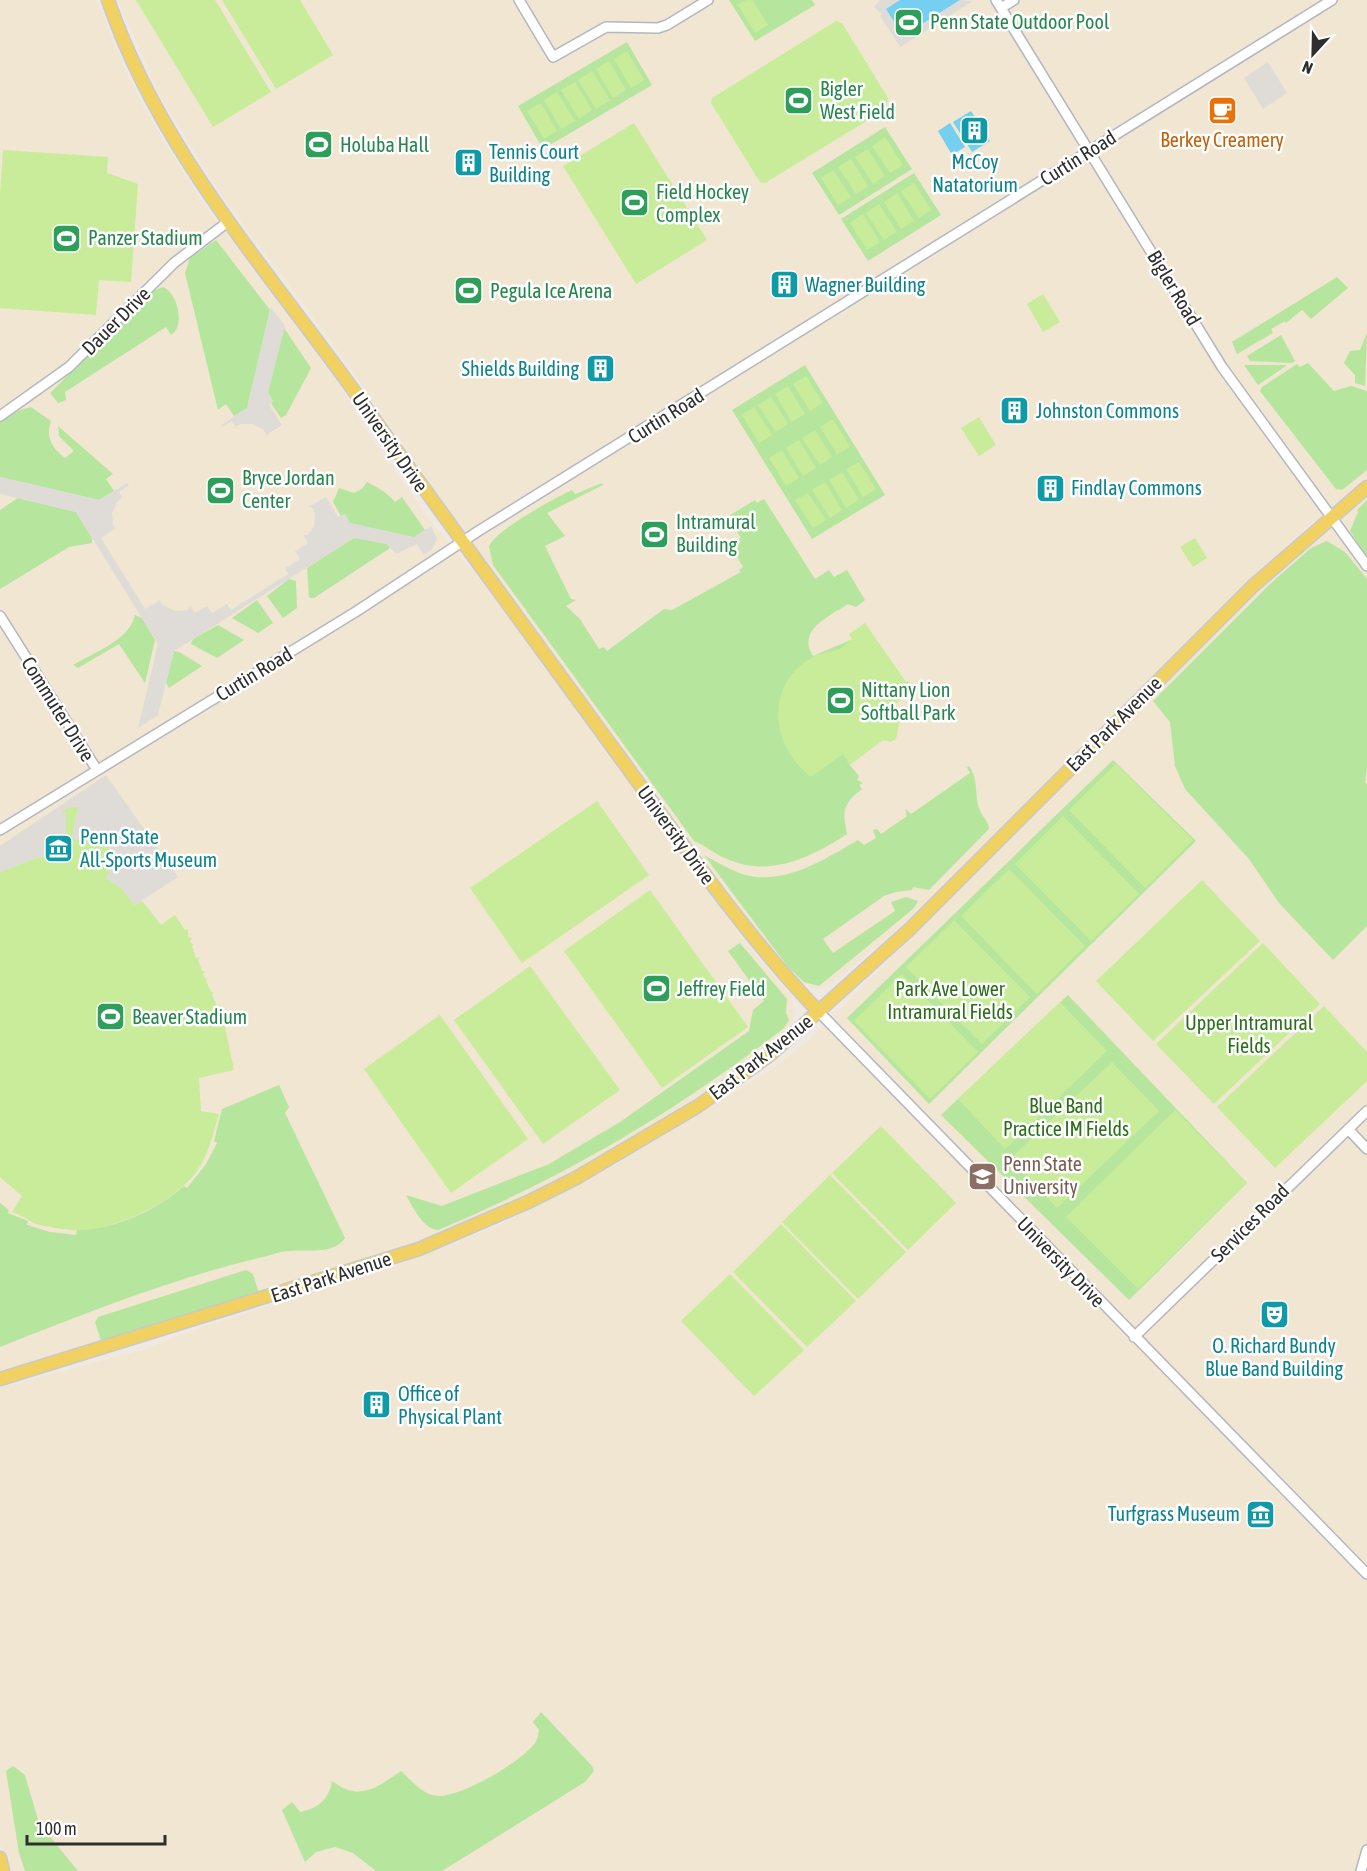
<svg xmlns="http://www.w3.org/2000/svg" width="1367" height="1871" font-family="'Asap Condensed',sans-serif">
<rect width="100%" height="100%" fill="#efe9e1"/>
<!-- education -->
<path fill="#f0e6d1" d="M0 0H97L118 55 145 110 199 198 342 389 366 430 431 522 479 578 741 937 791 996 795 1013 792 1024 785 1035 722 1081 653 1126 570 1175 512 1203 391 1252 0 1372Z
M118 0H1367V477L1309 525 1238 591 916 914 836 980 825 987 810 988 790 974 761 939 485 561 333 344 225 200 162 100Z
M1367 496V1871H7L0 1839V1388L142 1350 202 1327 393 1267 456 1243 505 1222 615 1165 775 1067 809 1040 1259 591Z"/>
<!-- green -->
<path fill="#b6e59e" d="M729 0H812L815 5 755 41Z
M627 42 652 85 543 149 518 106Z
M885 127 912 169 839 215 812 173Z
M914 173 941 215 868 261 841 219Z
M216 240 270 310 247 408 234 416 226 404 218 410 185 273 190 258Z
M1337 277 1348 288 1311 319 1302 310 1286 323 1285 321 1271 329 1273 333 1237 354 1232 342Z
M163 287C177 292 186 326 171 335L166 327 65 392 66 400 58 403 50 393 155 290Z
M284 328 311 368 286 415 281 418 271 403 273 401 268 392Z
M1367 333 1365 386 1355 383V375L1344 363 1350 351 1360 350Z
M1281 335 1295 361 1292 363 1250 361 1247 356Z
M1308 363 1334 391 1351 386 1367 391V470L1342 490 1336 489 1260 391 1262 387 1297 364 1300 367Z
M805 365 885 495 812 539 732 410Z
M1244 365H1286V366L1258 385Z
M31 407 51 421C45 437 52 448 65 458L74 451 59 436 58 426 113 474 106 479 114 491 99 500 0 477V422L20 410Z
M367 482C377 487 388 493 395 502L402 497 425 530 414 538 350 523 345 514 341 516 333 502 339 488 354 493 363 488Z
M602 483 603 485 547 513 565 536 545 546 571 599 576 600 566 606 580 619 599 649 604 647 607 651 664 609 672 610 741 572 739 570 743 567 730 545 741 538 727 517 755 500 757 503 764 499 815 579 829 570 834 577 847 570 865 600 856 607 848 604C830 616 796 630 813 656L853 639 850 765 859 776 857 780 863 783 859 785 862 789C841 805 843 813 847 834 812 857 770 878 727 859 716 855 706 846 694 841L493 565 489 547C492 532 555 498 572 490L575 494Z
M18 498 76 512 92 538V543L69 547 0 589V510Z
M1367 500V557L1350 531 1358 512 1357 510Z
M355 537 387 544 390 548 314 598H309L307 568Z
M1327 541 1345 552 1367 579V768L1365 783 1367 784V926L1333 960 1279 903 1249 859 1185 789 1175 766 1170 722 1153 701 1271 583 1311 548Z
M289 579 296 581 297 608 283 618 267 596Z
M257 600 273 623 258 633 232 618Z
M135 615 142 618 155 640 145 683 119 644 78 668 73 665C93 653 130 640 135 615Z
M218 625 244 640 217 658 191 644 193 639Z
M174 651 179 652 202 666 169 688 166 683Z
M1113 760 1196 841 929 1104 847 1018Z
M969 766C979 780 974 792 979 808 981 816 989 821 989 829L929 890 913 887 912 890 896 892 884 896 823 939 833 953 895 911 891 902 906 897 918 901 913 909 819 986 804 982 788 967 704 855C716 862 729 869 742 874 783 887 825 859 858 840L864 845 876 838 873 830 877 829 881 834 907 816 905 809 911 814 970 773 967 768Z
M740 943 787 999 786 1013 789 1020 784 1028C674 1113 566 1176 438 1230 423 1229 413 1207 406 1195L442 1206 549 1164 620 1122 749 1031 753 1010 764 1001 728 951Z
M1068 995 1247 1183 1129 1300 941 1115Z
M279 1085 289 1107 285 1113 345 1238C334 1255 307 1249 290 1251 281 1251 272 1255 263 1257 173 1278 86 1313 0 1347V1203L9 1210 8 1213 28 1221 27 1225 50 1232 76 1235 77 1230C116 1229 155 1211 184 1186L187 1188 206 1164 217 1143 214 1141 222 1109Z
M246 1270 253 1274 259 1294 101 1341 95 1322 98 1317Z
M541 1712 592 1766 594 1771 585 1782 442 1871H376L353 1853 335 1847 316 1852 305 1862 282 1810 292 1802 300 1812C318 1809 329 1799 332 1781 359 1802 376 1788 401 1771 412 1781 423 1796 439 1796 463 1796 521 1762 535 1743 538 1739 538 1734 539 1730L533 1722Z
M13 1766 25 1775 39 1823 78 1871H25L19 1853 6 1771Z"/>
<!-- pitch -->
<path fill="#c9ec9a" d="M136 0H215L271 92 213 127Z
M222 0H300L333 55 276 89Z
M746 0H752L768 25 755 33 738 5Z
M836 21 842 23 888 98 886 109 765 183 760 182 711 103 712 98Z
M627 51 644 80 631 88 614 59Z
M609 61 626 90 613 98 596 69Z
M592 71 610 100 596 109 578 80Z
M575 82 592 110 579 119 561 90Z
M557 92 575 121 561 129 544 100Z
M541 103 557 131 544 139 527 111Z
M634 123 707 240 636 284 563 166Z
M885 137 903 165 890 173 872 146Z
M868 149 885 176 873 184 855 157Z
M3 150 108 157 107 173 138 184 131 282 99 280 96 315 0 308V196Z
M851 159 868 186 856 194 838 167Z
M833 170 851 197 838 205 821 178Z
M914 183 931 210 919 218 901 191Z
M897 193 914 221 901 229 884 202Z
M879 204 897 232 884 240 866 213Z
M863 214 880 242 867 250 850 223Z
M1043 294 1060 322 1043 332 1027 304Z
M806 376 823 403 810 411 793 384Z
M788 386 805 414 792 422 775 394Z
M771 397 788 424 776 432 758 405Z
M754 407 772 435 759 443 742 415Z
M979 417 996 445 979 456 961 428Z
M833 419 850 447 837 454 820 427Z
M815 430 832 457 820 465 802 438Z
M799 440 816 468 803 476 786 448Z
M782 450 799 478 786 486 769 458Z
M859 462 876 489 863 497 846 469Z
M842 472 859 500 846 508 829 480Z
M825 482 842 510 830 518 812 490Z
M808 493 826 520 813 528 795 500Z
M1195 538 1207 558 1193 567 1180 547Z
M865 623 906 682 909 681 916 690 892 706 901 714 896 739 891 742 883 740 850 765 843 754 811 777C772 748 764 689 808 660 817 653 829 652 837 650 842 649 848 642 852 639L849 634Z
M1116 764 1193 840 1145 888 1069 810Z
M597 801 649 875 522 963 470 888Z
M78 806V809L83 810 75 838 99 844 119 853 107 878 121 888 135 905 141 901 144 903 161 925 175 915 185 930 188 929V937L192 938 190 942 194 945 192 946 196 958 200 957 198 960 202 971H205L203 974 205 979 208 978 206 981 211 992H214L212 995 217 1006 220 1005 219 1011 223 1012 221 1016 227 1021 224 1023 234 1070 199 1078 201 1111 219 1114C213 1133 209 1154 197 1171 174 1203 111 1233 71 1230 62 1229 44 1226 36 1224 29 1221 20 1214 12 1212L22 1196 0 1177V872L33 859 52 855 53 838H65V813H60L66 808Z
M1063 816 1139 894 1091 941 1015 864Z
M1009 869 1085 946 1037 994 961 916Z
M1202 880 1260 941 1153 1041 1096 981Z
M650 890 748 1027 662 1088 564 951Z
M954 920 1030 997 982 1044 906 967Z
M1263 943 1320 1004 1214 1104 1156 1044Z
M530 966 620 1090 543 1144 454 1020Z
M902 974 978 1052 930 1099 854 1021Z
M1060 1002 1107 1051 1005 1149 958 1099Z
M1324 1006 1367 1052V1081L1275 1168 1217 1107Z
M440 1015 528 1139 451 1193 364 1069Z
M1112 1062 1159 1111 1057 1208 1010 1159Z
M1175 1110 1247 1183 1138 1289 1066 1217Z
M881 1126 956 1203 908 1250 832 1173Z
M830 1175 906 1252 858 1299 782 1222Z
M781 1224 856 1301 807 1347 733 1272Z
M730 1274 804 1350 754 1396 681 1321Z"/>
<!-- plaza -->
<path fill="#dfdcd8" d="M880 0H900L886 9 903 36 960 0 973 1 900 47 880 16 882 14 874 7Z
M1268 62 1287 93 1263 109 1244 78Z
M271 307 285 326 268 392 273 401 269 405 282 425 265 436 266 434 263 429 252 424H241L236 426 237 429 232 421 222 427 221 425 247 408Z
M0 477 99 500 127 483 129 485 119 492 123 499 122 498 117 502 112 513 113 524 115 528 118 527 101 538 145 609 162 599 160 601 163 605 175 611 188 610 190 606 195 613 207 606 212 613 227 604 231 610 288 574 285 568 300 559 295 551 308 543 303 535H308L314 526 315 514 312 507H309L326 497 338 517 345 514 350 523 414 537 431 526 437 539 432 549 424 555 417 544 396 554 387 544 354 538 182 646 174 651 158 715 138 728 158 644 76 512 0 494Z
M106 775 178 877 135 905 121 888 106 878 119 853 99 844 72 838 77 810H83L77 809V806L66 808 60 813 66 812V838H53L52 855 33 859 0 872V846Z"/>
<!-- water -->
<path fill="#75cff0" d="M900 0H960L903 36 886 9Z
M971 111 990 141 972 152 953 122Z
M950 123 965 147 952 155 938 131Z"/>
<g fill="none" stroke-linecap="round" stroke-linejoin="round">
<defs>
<path id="minor" d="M519 0 553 57 606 27 658 28 667 25 708 0
M996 0 1222 367 1367 566
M1001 8 1014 0
M0 416 69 367 174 263 229 221
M0 616 97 770
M0 830 357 611 480 530 1332 0
M819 1012 1367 1574
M1348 1129 1367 1149
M1134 1337 1367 1111
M1361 1871 1367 1850"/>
<path id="major" d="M108 0C161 155 274 277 367 409 449 524 533 638 616 752 681 841 742 932 819 1012
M0 1379 419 1249 528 1202 576 1178 698 1106 770 1055 911 928 1253 586 1367 487
M0 1858 3 1871"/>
</defs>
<!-- minor casing -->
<use href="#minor" stroke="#b4b7c1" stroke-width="12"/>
<!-- major casing -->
<use href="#major" stroke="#c9c9c9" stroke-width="15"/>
<!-- minor -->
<use href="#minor" stroke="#fff" stroke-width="9"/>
<!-- major -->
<use href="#major" stroke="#f2d163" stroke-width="12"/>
</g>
<!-- icons -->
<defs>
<symbol id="stadium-square" viewBox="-11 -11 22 22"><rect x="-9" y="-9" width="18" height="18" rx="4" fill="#2e9e5b" stroke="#fff"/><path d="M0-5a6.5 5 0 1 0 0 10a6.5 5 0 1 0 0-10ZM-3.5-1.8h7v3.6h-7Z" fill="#fff"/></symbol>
<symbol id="cafe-square" viewBox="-11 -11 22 22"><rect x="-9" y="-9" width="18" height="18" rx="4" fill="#e8710a" stroke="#fff"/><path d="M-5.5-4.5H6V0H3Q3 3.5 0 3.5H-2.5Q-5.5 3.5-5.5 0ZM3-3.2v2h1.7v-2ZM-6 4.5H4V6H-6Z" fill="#fff"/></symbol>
<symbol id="building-square" viewBox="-11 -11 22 22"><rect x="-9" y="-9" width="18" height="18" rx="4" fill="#0f9aa8" stroke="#fff"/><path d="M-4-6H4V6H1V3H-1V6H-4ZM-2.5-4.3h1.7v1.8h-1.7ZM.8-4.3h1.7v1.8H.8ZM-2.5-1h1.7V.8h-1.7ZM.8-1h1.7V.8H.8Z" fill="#fff"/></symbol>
<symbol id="museum-square" viewBox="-11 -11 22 22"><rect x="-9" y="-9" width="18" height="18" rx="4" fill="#0f9aa8" stroke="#fff"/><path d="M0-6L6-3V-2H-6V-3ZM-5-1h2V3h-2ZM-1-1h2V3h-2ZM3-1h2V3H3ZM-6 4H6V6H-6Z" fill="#fff"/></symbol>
<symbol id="university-square" viewBox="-11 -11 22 22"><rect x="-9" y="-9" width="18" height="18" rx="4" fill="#8d6e63" stroke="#fff"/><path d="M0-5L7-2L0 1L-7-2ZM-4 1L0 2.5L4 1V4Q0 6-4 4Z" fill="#fff"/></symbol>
<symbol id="theatre-square" viewBox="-11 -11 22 22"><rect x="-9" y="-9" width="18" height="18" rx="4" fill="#0f9aa8" stroke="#fff"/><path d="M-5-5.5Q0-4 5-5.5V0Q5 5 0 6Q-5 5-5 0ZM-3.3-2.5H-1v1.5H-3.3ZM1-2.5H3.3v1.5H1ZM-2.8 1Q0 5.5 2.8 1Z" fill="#fff"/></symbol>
</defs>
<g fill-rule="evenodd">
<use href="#stadium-square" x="892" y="6" width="33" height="33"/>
<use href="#stadium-square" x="782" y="84" width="33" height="33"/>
<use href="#cafe-square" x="1206" y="94" width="33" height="33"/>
<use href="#building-square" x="958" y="114" width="33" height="33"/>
<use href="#stadium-square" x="302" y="128" width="33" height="33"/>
<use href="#building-square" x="452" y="146" width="33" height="33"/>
<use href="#stadium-square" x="618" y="186" width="33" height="33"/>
<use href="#stadium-square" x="50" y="222" width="33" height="33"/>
<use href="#building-square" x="768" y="268" width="33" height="33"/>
<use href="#stadium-square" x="452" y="274" width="33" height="33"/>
<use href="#building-square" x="584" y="352" width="33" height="33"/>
<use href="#building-square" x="998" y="394" width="33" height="33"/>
<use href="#building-square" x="1034" y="472" width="33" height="33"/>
<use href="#stadium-square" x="204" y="474" width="33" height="33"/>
<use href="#stadium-square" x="638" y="518" width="33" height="33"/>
<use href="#stadium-square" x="824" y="684" width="33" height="33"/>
<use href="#museum-square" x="42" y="832" width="33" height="33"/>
<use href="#stadium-square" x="640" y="972" width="33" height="33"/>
<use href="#stadium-square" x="94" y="1000" width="33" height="33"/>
<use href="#university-square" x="966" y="1160" width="33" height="33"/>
<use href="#theatre-square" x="1258" y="1298" width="33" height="33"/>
<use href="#building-square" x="360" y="1388" width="33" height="33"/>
<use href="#museum-square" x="1244" y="1498" width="33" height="33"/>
</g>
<g text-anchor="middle" stroke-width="5" stroke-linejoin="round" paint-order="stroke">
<!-- leisure labels -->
<g font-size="20" fill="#27864d" stroke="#fff" text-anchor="start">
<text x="930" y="29">Penn State Outdoor Pool</text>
<text x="820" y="96">Bigler<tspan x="820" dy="23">West Field</tspan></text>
<text x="340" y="152">Holuba Hall</text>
<text x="656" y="199">Field Hockey<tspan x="656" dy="23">Complex</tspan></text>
<text x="88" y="245">Panzer Stadium</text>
<text x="490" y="298">Pegula Ice Arena</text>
<text x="242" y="485">Bryce Jordan<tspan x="242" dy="23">Center</tspan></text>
<text x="676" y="529">Intramural<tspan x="676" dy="23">Building</tspan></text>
<text x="861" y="697">Nittany Lion<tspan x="861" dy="23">Softball Park</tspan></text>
<text x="677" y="996">Jeffrey Field</text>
<text x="132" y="1024">Beaver Stadium</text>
</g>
<!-- food labels -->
<g font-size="20" fill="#c56008" stroke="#fff">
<text x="1222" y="147">Berkey Creamery</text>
</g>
<!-- culture labels -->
<g font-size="20" fill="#0d838f" stroke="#fff" text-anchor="start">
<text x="489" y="159">Tennis Court<tspan x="489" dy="23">Building</tspan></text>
<text x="975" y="169" text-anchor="middle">McCoy<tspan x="975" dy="23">Natatorium</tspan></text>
<text x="805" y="292">Wagner Building</text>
<text x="579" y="376" text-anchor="end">Shields Building</text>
<text x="1036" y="418">Johnston Commons</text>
<text x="1071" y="495">Findlay Commons</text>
<text x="80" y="844">Penn State<tspan x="80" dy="23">All-Sports Museum</tspan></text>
<text x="1274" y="1353" text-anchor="middle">O. Richard Bundy<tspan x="1274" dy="23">Blue Band Building</tspan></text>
<text x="398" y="1401">Office of<tspan x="398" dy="23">Physical Plant</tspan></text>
<text x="1240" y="1521" text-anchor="end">Turfgrass Museum</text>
</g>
<!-- street labels -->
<g font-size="20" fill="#2e2e2e" stroke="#fff">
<text transform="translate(1078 158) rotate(-32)" y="7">Curtin Road</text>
<text transform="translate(1174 288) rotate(59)" y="7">Bigler Road</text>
<text transform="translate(116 321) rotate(-45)" y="7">Dauer Drive</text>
<text transform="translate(666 416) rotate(-32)" y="7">Curtin Road</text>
<text transform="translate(390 442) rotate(55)" y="7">University Drive</text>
<text transform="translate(254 674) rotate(-31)" y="7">Curtin Road</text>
<text transform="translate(58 709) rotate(58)" y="7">Commuter Drive</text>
<text transform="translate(1114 724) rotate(-45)" y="7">East Park Avenue</text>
<text transform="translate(676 835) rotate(54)" y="7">University Drive</text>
<text transform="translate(761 1057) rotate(-38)" y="7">East Park Avenue</text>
<text transform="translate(1250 1223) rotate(-45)" y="7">Services Road</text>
<text transform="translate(1061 1262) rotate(46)" y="7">University Drive</text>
<text transform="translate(331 1277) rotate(-18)" y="7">East Park Avenue</text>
</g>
<!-- park labels -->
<g font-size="20" fill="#2c6e1b" stroke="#fff">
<text x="950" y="996">Park Ave Lower<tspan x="950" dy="23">Intramural Fields</tspan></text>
<text x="1249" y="1030">Upper Intramural<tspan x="1249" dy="23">Fields</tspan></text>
<text x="1066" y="1113">Blue Band<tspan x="1066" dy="23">Practice IM Fields</tspan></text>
</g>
<!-- education labels -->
<g font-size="20" fill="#785e54" stroke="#fff" text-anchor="start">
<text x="1003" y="1171">Penn State<tspan x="1003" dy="23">University</tspan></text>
</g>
</g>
<!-- north arrow -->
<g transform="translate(1313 54) rotate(202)" stroke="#ffffff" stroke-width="4.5" paint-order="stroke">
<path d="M0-4.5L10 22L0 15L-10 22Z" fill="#2e2e2e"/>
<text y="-9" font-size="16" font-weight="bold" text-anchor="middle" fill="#2e2e2e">N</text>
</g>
<!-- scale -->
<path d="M27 1835v9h138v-9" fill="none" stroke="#2e2e2e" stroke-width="3"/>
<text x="36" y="1835" font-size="18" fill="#2e2e2e" stroke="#ffffff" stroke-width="4.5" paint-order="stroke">100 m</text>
</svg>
